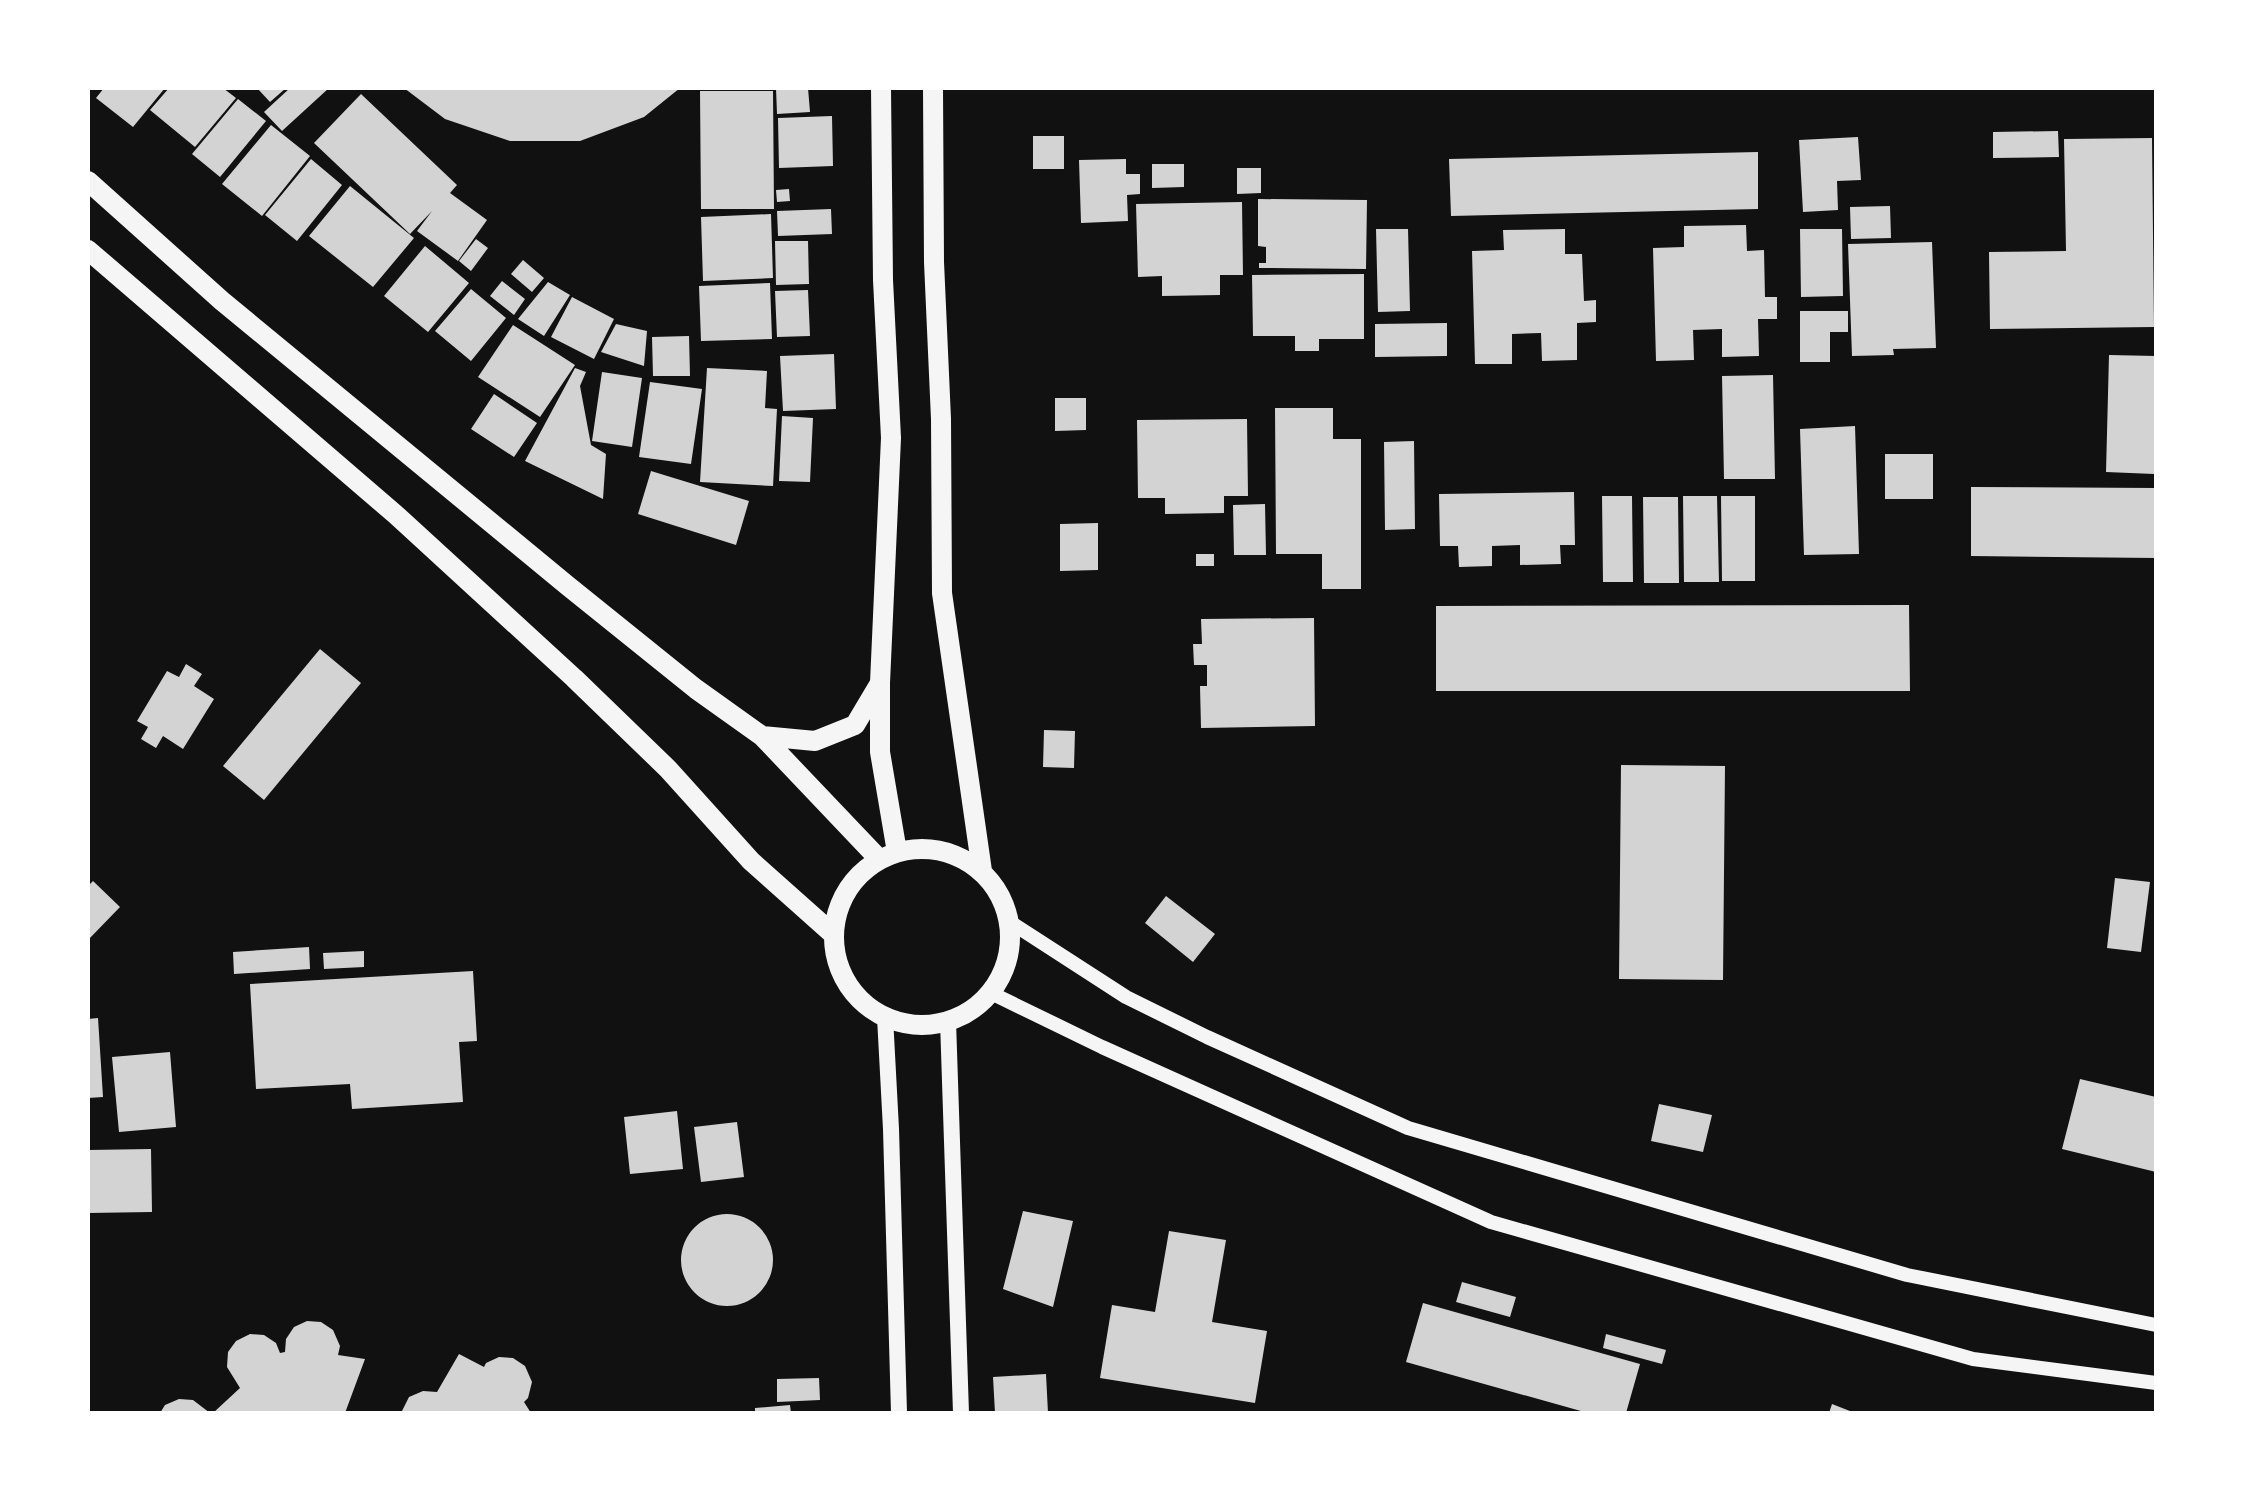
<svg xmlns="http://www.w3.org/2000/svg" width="2244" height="1501" font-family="Arial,sans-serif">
<rect width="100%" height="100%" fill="#111"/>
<!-- building -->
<path fill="#d3d3d3" d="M104 88H165L133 127 96 98Z
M169 88H223L236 98 195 147 150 110Z
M257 88H286L270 102Z
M290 88H329L282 131 264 112Z
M404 88H680L644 117 580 141H510L445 119Z
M776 88H808L810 112 777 114Z
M700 91H773L774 209H701Z
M361 94 457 185 450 193 487 220 458 261 417 231 432 211 410 234 314 143Z
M238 99 266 121 220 177 192 154Z
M832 116 833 166 779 168 778 118Z
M271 125 310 156 262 216 222 184Z
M2058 131 2059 157 1993 158V132Z
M1033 136H1064V169H1033Z
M1858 137 1861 180 1837 181 1838 210 1803 212 1799 140Z
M2152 138 2154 327 1990 329 1989 252 2066 251 2064 139Z
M1758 152V209L1451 216 1449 159Z
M311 159 342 185 297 241 265 215Z
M1126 159V174H1140V194L1127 195 1128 221 1081 223 1079 160Z
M1152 164H1184V187L1152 188Z
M1237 168H1261V193L1237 194Z
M350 186 414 238 373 287 309 236Z
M789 189 790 201 777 202 776 190Z
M1258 199 1367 200 1366 269 1259 268V263H1266V247L1258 246Z
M1242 202 1243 275H1220V295L1162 296V276L1138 277 1136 204Z
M1890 206 1891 238 1851 239 1850 207Z
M831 209 832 234 778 236 777 211Z
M771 214 773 278 703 281 701 217Z
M1746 225 1747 251 1764 250 1765 297H1777V319H1758L1759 356 1722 357V329L1693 330 1694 360 1656 361 1653 248 1684 247V226Z
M1376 229H1408L1410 311 1378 312Z
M1565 229V254H1582L1584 301 1596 300V322L1577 323V360L1542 361 1541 333 1512 334V364H1475L1472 251 1504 250 1503 230Z
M1800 229H1842L1843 296 1801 297Z
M476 239 488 248 471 271 459 261Z
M775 241H808L809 284 776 285Z
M1932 242 1936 348 1893 349 1894 355 1852 356 1848 244Z
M425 246 469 283 428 332 384 296Z
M523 260 544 278 532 292 511 274Z
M1364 274V339H1319V351H1295V336H1253L1252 275Z
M502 281 525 299 514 315 490 296Z
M548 282 570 295 544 336 518 319Z
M770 283 772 339 701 341 699 286Z
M471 289 506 318 471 361 435 331Z
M808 290 810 336 777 337 775 291Z
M572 297 614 319 594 359 551 337Z
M1800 311H1848V332H1830V362H1800Z
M1447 323V356L1375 357V324Z
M616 324 647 331 644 366 601 352Z
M513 325 575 365 540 417 478 377Z
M689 336 690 376H653L652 337Z
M834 354 836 409 783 411 780 356Z
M2109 355 2156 356 2154 474 2106 472Z
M575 368 586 372 580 386 591 445 606 454 603 499 525 461Z
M707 368 767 371 765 408 777 409 773 486 700 482Z
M602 372 642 378 632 447 592 441Z
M1773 375 1775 479H1724L1722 376Z
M650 382 702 389 691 464 639 457Z
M494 394 537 423 514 457 471 429Z
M1055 398H1086V430L1055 431Z
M1275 408H1333V439H1361V589H1322V554H1276Z
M782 416 813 418 810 482 779 481Z
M1247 419 1248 496H1224V513L1165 514V498H1138L1137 420Z
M1855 426 1859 554 1804 555 1800 429Z
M1414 441 1415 529 1385 530 1384 442Z
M1885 454H1933V499H1885Z
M651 471 749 501 736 545 638 514Z
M1971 487 2156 488V558L1971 556Z
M1574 492 1575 545H1560L1561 564 1520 565V545L1492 546V566L1459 567 1458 546H1440L1439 494Z
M1602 496H1632L1633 582H1603Z
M1683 496H1717L1719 582H1684Z
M1721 496H1755V581H1722Z
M1643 497H1678L1679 583H1644Z
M1265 504 1266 555H1234L1233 505Z
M1098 523V570L1060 571V524Z
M1196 554H1214V566H1196Z
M1909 605 1910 691H1436V606Z
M1314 618 1315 726 1201 728 1200 686H1207V665H1194L1193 644H1202L1201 619Z
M320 649 361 683 264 800 223 766Z
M186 664 202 674 194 686 214 699 183 749 163 736 156 748 141 739 148 727 137 721 167 671 179 677Z
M1044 730 1075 731 1074 768 1043 767Z
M1621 765 1725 766 1723 980 1619 979Z
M2115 878 2150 882 2141 952 2107 948Z
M93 881 120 907 88 940V886Z
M1166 896 1215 934 1193 962 1145 923Z
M309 947 310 969 234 974 233 952Z
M364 951V967L324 969 323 953Z
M473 971 477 1041 459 1042 463 1102 352 1109 350 1084 256 1089 250 984Z
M98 1018 103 1097 88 1098V1019Z
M170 1052 176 1127 119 1132 112 1057Z
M2080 1079 2156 1097V1172L2062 1149Z
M1659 1104 1712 1115 1703 1152 1651 1141Z
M677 1111 683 1169 630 1174 624 1117Z
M737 1122 744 1177 701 1182 694 1127Z
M151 1149 152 1212 88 1213V1150Z
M1023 1211 1073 1221 1053 1307 1003 1289Z
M681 1260a46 46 0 1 1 92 0a46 46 0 1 1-92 0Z
M1169 1231 1226 1240 1212 1322 1267 1331 1255 1403 1100 1378 1112 1305 1155 1312Z
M1462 1282 1516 1297 1510 1317 1456 1302Z
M1423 1303 1640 1364 1626 1413H1588L1406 1362Z
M307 1321 321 1322 333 1330 340 1346 338 1355 365 1359 345 1413H213L240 1388 227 1367 228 1352 236 1341 250 1334 264 1335 276 1343 280 1353 285 1352 286 1339 294 1327Z
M1606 1334 1666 1350 1662 1364 1603 1348Z
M459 1354 484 1367 486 1363 499 1357 513 1358 525 1366 532 1382 528 1398 524 1402 531 1413H401L409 1397 423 1391 437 1392Z
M1046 1374 1048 1413H995L993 1377Z
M819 1378 820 1400 777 1402V1379Z
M179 1399 193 1400 210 1413H160L165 1405Z
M1832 1404 1855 1413H1829Z
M790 1405 791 1413H755V1408Z"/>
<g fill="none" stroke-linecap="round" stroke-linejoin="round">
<!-- tertiary -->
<path stroke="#f5f5f5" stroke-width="14" d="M1010 922 1126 997 1207 1037 1408 1128 1907 1275 2156 1325
M991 993 1102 1047 1491 1222 1973 1359 2156 1383"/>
<!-- secondary -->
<path stroke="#f5f5f5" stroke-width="16" d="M885 1017 891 1129 899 1413
M948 1021 961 1413"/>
<!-- primary -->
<path stroke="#f5f5f5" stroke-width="20" d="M881 88 883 280 891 438 880 683V752L897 852
M933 88 934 262 941 419 942 593 982 871
M88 181 222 301 568 586 696 689 762 736 879 859
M88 250 395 514 574 678 668 769 751 861 834 935
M762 736 815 741 855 725 880 683
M834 937a88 88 0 1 1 176 0a88 88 0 1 1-176 0Z"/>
</g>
<!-- border -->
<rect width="2244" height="1501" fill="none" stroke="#ffffff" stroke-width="180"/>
</svg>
